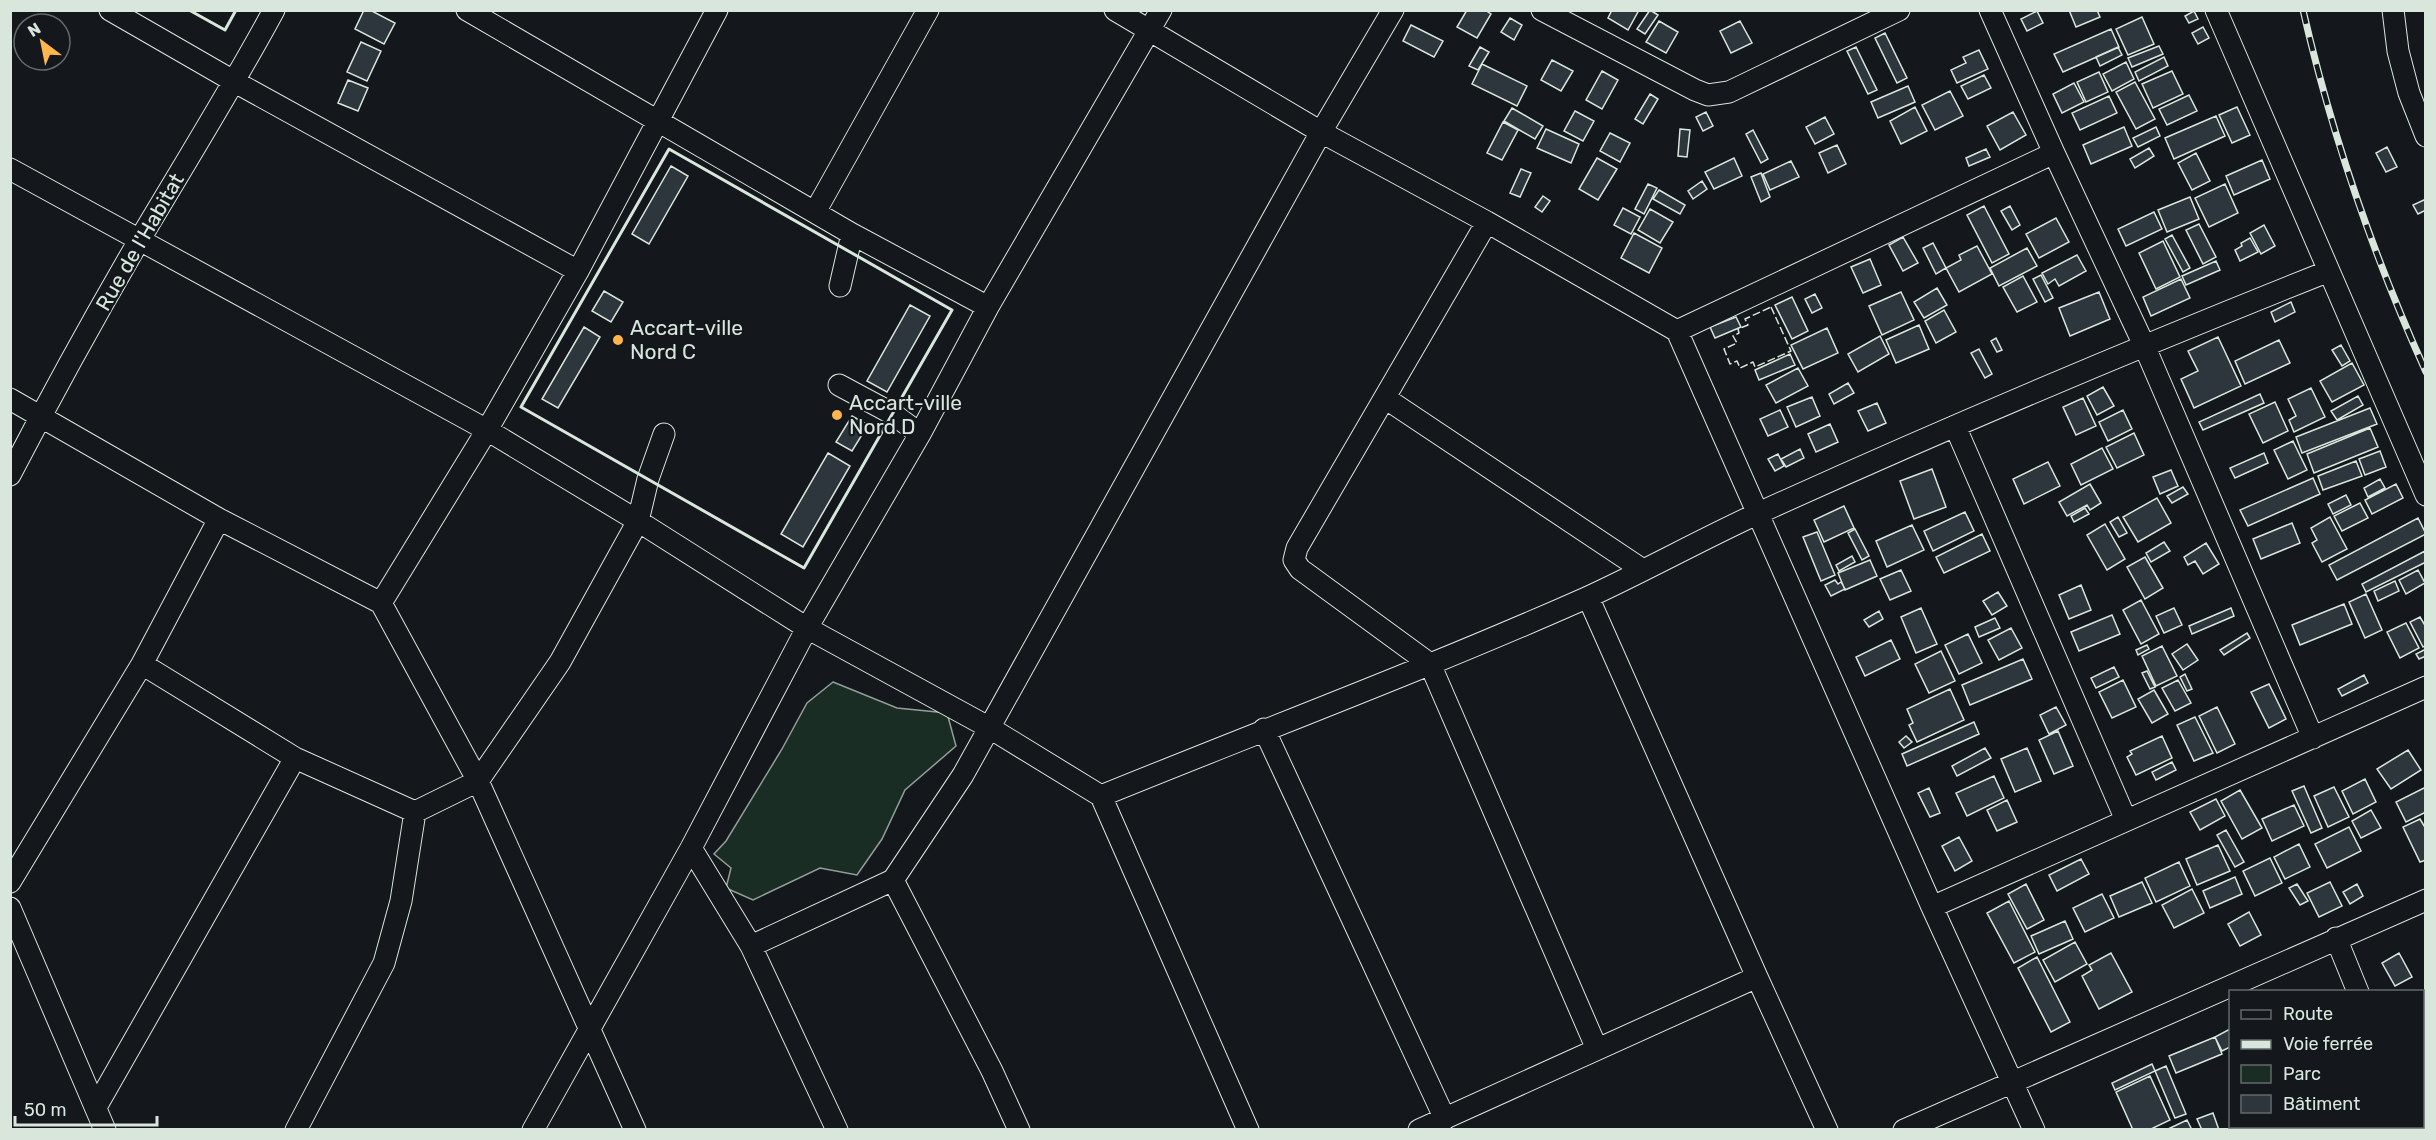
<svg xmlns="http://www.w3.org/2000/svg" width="2436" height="1140" font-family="Rubik,sans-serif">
<rect width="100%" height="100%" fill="#14181c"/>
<!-- green -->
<path fill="#1a2d24" stroke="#939e99" stroke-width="1.5" d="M833 682 897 708 947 713 956 746 905 790 882 839 857 875 820 868 753 900 726 888 731 868 714 854 726 841 782 749 807 703Z"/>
<!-- building -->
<path fill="#2c363c" stroke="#d8e6dc" stroke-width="1.5" d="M364 10H370L395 23 384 44 355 29Z
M1467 10H1485L1491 14 1477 38 1457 27Z
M1612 10H1639L1628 30 1608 18Z
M1650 10 1658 15 1645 34 1637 29Z
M2069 10H2097L2100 17 2076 27Z
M2037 11 2043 23 2027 31 2021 19Z
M2194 11 2198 19 2189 23 2185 16Z
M2142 17 2154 44 2128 55 2116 29Z
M1510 18 1522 25 1514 40 1501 32Z
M1659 21 1678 32 1666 53 1646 42Z
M1740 21 1752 43 1731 53 1720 31Z
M1411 25 1443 41 1434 57 1403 41Z
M2203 27 2209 38 2198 44 2192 33Z
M2111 29 2119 47 2063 72 2054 54Z
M1885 33 1907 78 1897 83 1875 38Z
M361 42 381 51 367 81 347 72Z
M2159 46 2163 54 2132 67 2128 58Z
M1480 47 1489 52 1478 70 1469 66Z
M1856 47 1877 90 1868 94 1847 51Z
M2118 47 2122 55 2100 66 2096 57Z
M1979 50 1988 69 1957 83 1951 70 1966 63 1963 57Z
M2164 57 2168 66 2139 81 2135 72Z
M1552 60 1573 71 1561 91 1541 80Z
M2126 62 2134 79 2112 91 2103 74Z
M1482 64 1527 86 1517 106 1472 84Z
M1602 71 1618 80 1602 109 1586 100Z
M2172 71 2183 94 2153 108 2142 84Z
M2099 72 2108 92 2086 102 2077 82Z
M1984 75 1991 88 1968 99 1961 86Z
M348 80 368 88 358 111 338 103Z
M2135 82 2155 119 2136 129 2116 92Z
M2074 83 2084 102 2062 113 2053 94Z
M1908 86 1915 102 1878 118 1871 102Z
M1950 91 1963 116 1935 130 1922 105Z
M1650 94 1658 99 1643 124 1635 119Z
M2189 95 2197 111 2167 125 2159 109Z
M2109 96 2117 113 2080 130 2072 113Z
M1915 107 1927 131 1901 144 1890 121Z
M2237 107 2250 135 2232 143 2219 115Z
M1512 108 1543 126 1535 139 1504 121Z
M1575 111 1594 121 1583 141 1564 131Z
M1706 112 1713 126 1703 131 1696 117Z
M2013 112 2026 135 2000 150 1987 126Z
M2216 116 2225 136 2174 159 2165 138Z
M1825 117 1834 134 1815 144 1806 127Z
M1503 122 1518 130 1502 160 1487 153Z
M2124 127 2132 146 2091 164 2083 145Z
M2156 127 2160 136 2138 147 2133 138Z
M1546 129 1579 144 1571 163 1537 148Z
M1680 129 1690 130 1687 157 1678 156Z
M1753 130 1768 159 1761 163 1746 134Z
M1610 133 1630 143 1620 162 1600 151Z
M1837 145 1846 164 1828 173 1819 153Z
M2387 147 2397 167 2386 172 2376 153Z
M2149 148 2154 156 2135 168 2130 159Z
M1986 149 1990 157 1969 166 1966 158Z
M2196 153 2210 181 2192 190 2178 163Z
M1597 158 1617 169 1598 200 1579 189Z
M1734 158 1742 176 1714 189 1705 172Z
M2262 160 2270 179 2234 195 2226 176Z
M1791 161 1799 177 1770 190 1763 174Z
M671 166 688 176 649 244 632 234Z
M1521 169 1531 173 1520 197 1510 193Z
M1761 173 1770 197 1761 202 1751 177Z
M1702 181 1707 189 1693 199 1688 191Z
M1648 184 1657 188 1644 214 1635 209Z
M2225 184 2238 213 2209 227 2195 198Z
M1659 190 1685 205 1680 214 1653 199Z
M1543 196 1550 201 1542 212 1535 207Z
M2190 197 2199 219 2167 232 2158 210Z
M2426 199V210L2418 214 2413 205Z
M1984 206 2009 254 1992 263 1967 215Z
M2010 206 2020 225 2012 230 2001 211Z
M1623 208 1640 217 1631 234 1614 225Z
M1650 209 1673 222 1660 243 1638 230Z
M2154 212 2162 229 2126 246 2118 229Z
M2056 218 2069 242 2039 258 2026 234Z
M2199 224 2216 257 2203 264 2186 230Z
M2264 225 2275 246 2261 254 2250 233Z
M1634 233 1662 248 1649 273 1621 258Z
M2172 235 2190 268 2183 272 2165 239Z
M1903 237 1918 263 1903 271 1889 245Z
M2250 238 2258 252 2240 261 2235 250 2242 246 2241 243Z
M2163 241 2180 277 2156 289 2139 253Z
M1933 243 1946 268 1936 274 1923 248Z
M1977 246 1992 274 1959 292 1946 268 1961 260 1959 255Z
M2027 248 2037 266 1999 286 1990 268Z
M2077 255 2086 271 2059 286 2055 279 2048 284 2042 273Z
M1870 259 1881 285 1863 293 1851 267Z
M2216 261 2220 270 2186 285 2182 276Z
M2041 275 2053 298 2045 302 2033 279Z
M2023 276 2037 302 2017 312 2003 287Z
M2181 279 2190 298 2151 316 2143 297Z
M1937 288 1947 305 1924 318 1914 302Z
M604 291 623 302 611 322 592 311Z
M1901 292 1914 320 1882 335 1869 306Z
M2099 292 2110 319 2070 336 2059 308Z
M1815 294 1822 308 1812 313 1805 299Z
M1792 297 1808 331 1792 339 1775 305Z
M2291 302 2295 312 2275 322 2271 312Z
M910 305 930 316 887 392 867 381Z
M1944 310 1956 332 1936 343 1925 321Z
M1736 317 1741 327 1715 338 1710 327Z
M1919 325 1929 349 1896 363 1886 340Z
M584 327 600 337 558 408 542 399Z
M1827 328 1838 353 1803 369 1791 345Z
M1880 336 1889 354 1858 372 1848 354Z
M2218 337 2241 386 2194 408 2181 379 2198 371 2188 351Z
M1996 338 2002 350 1997 352 1991 341Z
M2279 340 2290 363 2245 384 2235 361Z
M2341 345 2350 361 2342 366 2332 350Z
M1979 349 1992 374 1985 378 1971 353Z
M1790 354 1795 365 1759 380 1755 370Z
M2352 363 2364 385 2332 402 2320 381Z
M1798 368 1808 386 1776 403 1766 385Z
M1848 383 1854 393 1834 404 1829 394Z
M2103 387 2114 406 2097 415 2087 396Z
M2311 388 2325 417 2294 432 2289 420 2296 416 2288 399Z
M2260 394 2264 403 2203 430 2199 422Z
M2358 396 2363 405 2337 420 2331 411Z
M1812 397 1820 416 1796 427 1787 407Z
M2083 398 2096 426 2076 435 2063 407Z
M2275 402 2288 431 2263 443 2249 414Z
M1877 403 1886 423 1868 431 1858 411Z
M2370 408 2377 424 2302 453 2296 437Z
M1780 410 1788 427 1768 436 1760 419Z
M2123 410 2132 429 2108 441 2099 422Z
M852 416 868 425 852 451 836 442Z
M1830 424 1838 442 1816 452 1808 434Z
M2370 428 2378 447 2314 473 2307 454Z
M2134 433 2144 455 2117 468 2106 447Z
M2293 441 2307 470 2288 479 2274 450Z
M2102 448 2113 469 2081 485 2071 464Z
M1800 449 1804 458 1786 467 1781 459Z
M2380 451 2386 467 2365 475 2359 459Z
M828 453 850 466 803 547 781 534Z
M2264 453 2268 463 2235 478 2230 468Z
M1778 454 1784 466 1775 471 1768 459Z
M2356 461 2362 476 2323 490 2318 476Z
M2048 462 2060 486 2024 504 2013 479Z
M1932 469 1946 507 1914 519 1900 481Z
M2171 470 2178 486 2160 494 2153 477Z
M2313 478 2320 494 2248 526 2240 510Z
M2380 479 2385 488 2368 497 2364 488Z
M2090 484 2101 503 2090 510 2087 505 2067 516 2059 502Z
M2396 484 2403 498 2372 514 2365 500Z
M2183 487 2188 494 2172 503 2167 496Z
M2346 495 2351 505 2333 514 2328 504Z
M2157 498 2171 523 2138 542 2123 517Z
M2360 503 2368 518 2342 531 2334 516Z
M1844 506 1854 528 1824 542 1814 520Z
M2085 508 2089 514 2074 522 2071 516Z
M1965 512 1974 531 1933 551 1924 531Z
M2118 517 2127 533 2119 537 2110 522Z
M2330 517 2347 549 2322 562 2312 543 2317 540 2311 528Z
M2418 518 2426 534 2337 580 2329 565Z
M2292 523 2300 543 2261 559 2253 539Z
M2105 524 2125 559 2107 570 2087 535Z
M1912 525 1924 550 1887 567 1876 541Z
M1855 529 1869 556 1862 560 1848 533Z
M1817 532 1835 575 1821 581 1803 537Z
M1982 534 1990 551 1944 573 1936 557Z
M2164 542 2170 551 2151 562 2146 553Z
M2206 543 2219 564 2203 574 2195 561 2188 565 2184 557Z
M2425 551 2426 562 2366 592 2362 584Z
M1852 556 1855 562 1839 571 1836 565Z
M2145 557 2163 588 2145 599 2127 567Z
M1870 560 1877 576 1845 590 1838 573Z
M1901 570 1911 591 1890 600 1880 579Z
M2418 570 2425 583 2406 594 2399 580Z
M1835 580 1838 584 1841 582 1845 589 1831 596 1825 585Z
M2395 581 2399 591 2378 601 2374 591Z
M2081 585 2091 610 2069 619 2059 595Z
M1998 592 2007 606 1992 615 1983 601Z
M2366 594 2382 630 2365 638 2349 602Z
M2141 600 2159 634 2141 644 2123 610Z
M2344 604 2352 624 2300 645 2292 625Z
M1921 608 1937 644 1916 653 1901 617Z
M2174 608 2182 625 2164 633 2156 616Z
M2231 608 2234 616 2192 634 2189 626Z
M1879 611 1883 619 1869 627 1864 620Z
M2112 615 2120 634 2079 651 2071 632Z
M2420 617 2426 627V645L2423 647 2410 622Z
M1995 618 2000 628 1979 637 1975 627Z
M2406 623 2419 648 2400 658 2387 632Z
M2011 628 2022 648 1999 660 1988 640Z
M2247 633 2250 638 2224 655 2220 650Z
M1968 634 1982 663 1959 674 1945 645Z
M1891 640 1900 659 1865 676 1856 657Z
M2187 644 2198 660 2183 670 2172 654Z
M2147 645 2149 649 2138 655 2136 650Z
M2162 646 2177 676 2156 686 2142 656Z
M2426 649V656L2419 659 2416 654Z
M1941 651 1955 681 1929 693 1915 664Z
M2023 659 2032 679 1970 705 1962 685Z
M2114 667 2119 677 2096 688 2091 678Z
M2147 671 2155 687 2150 689 2142 673Z
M2185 674 2192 689 2187 691 2180 677Z
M2364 675 2368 683 2342 696 2338 689Z
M2123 680 2136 707 2112 718 2099 692Z
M2178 680 2191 703 2175 711 2162 688Z
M2269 684 2286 719 2269 728 2251 692Z
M1950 689 1964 720 1917 742 1909 725 1913 723 1907 709Z
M2154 690 2168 714 2152 723 2138 699Z
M2056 707 2066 725 2049 734 2040 715Z
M2217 707 2235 744 2217 753 2199 716Z
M2195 717 2213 753 2194 761 2177 725Z
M1974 722 1979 734 1907 766 1902 754Z
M2058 731 2073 766 2054 774 2039 740Z
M1906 736 1912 742 1904 748 1899 742Z
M2162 736 2172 758 2136 775 2127 757 2132 754 2130 751Z
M1985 748 1991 758 1957 776 1952 766Z
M2027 748 2041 781 2015 792 2001 759Z
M2408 750 2421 770 2391 789 2377 769Z
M2172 762 2176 770 2156 780 2152 772Z
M1994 776 2004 798 1967 816 1956 793Z
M2365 779 2376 802 2353 814 2342 791Z
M2304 786 2322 828 2311 833 2292 791Z
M2334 787 2349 817 2328 827 2314 796Z
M2426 787V812L2406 822 2396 802Z
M1929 788 1940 813 1930 817 1918 793Z
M2240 790 2262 828 2242 839 2221 801Z
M2216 799 2225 816 2200 830 2190 812Z
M2007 800 2017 822 1997 831 1987 810Z
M2294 805 2304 826 2272 841 2262 819Z
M2371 810 2381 828 2361 838 2352 821Z
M2420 819 2426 829V860L2420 862 2403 827Z
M2349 827 2361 851 2327 868 2315 844Z
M2226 830 2244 862 2235 867 2217 835Z
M1959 837 1972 861 1955 871 1942 846Z
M2299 844 2310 867 2285 879 2274 857Z
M2218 845 2230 871 2197 885 2186 859Z
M2270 858 2282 883 2255 896 2243 871Z
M2081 859 2089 874 2057 891 2049 875Z
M2179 862 2190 886 2156 902 2145 878Z
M2235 877 2242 894 2210 908 2203 891Z
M2142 882 2152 903 2119 917 2110 896Z
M2330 882 2342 906 2319 917 2307 893Z
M2026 884 2044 920 2027 929 2008 894Z
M2297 884 2308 901 2300 905 2289 888Z
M2357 884 2363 896 2350 904 2343 892Z
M2192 889 2204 913 2174 928 2162 905Z
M2102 894 2114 918 2085 932 2073 908Z
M2009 901 2035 952 2014 963 1987 913Z
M2249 912 2261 935 2240 946 2228 924Z
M2065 921 2073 939 2039 954 2031 936Z
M2075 942 2087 964 2055 982 2043 960Z
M2111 953 2132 992 2099 1009 2082 976 2092 970 2089 965Z
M2399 953 2412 977 2395 986 2382 963Z
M2037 957 2070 1022 2051 1032 2018 968Z
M2230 1029V1047L2222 1051 2215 1037Z
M2215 1037 2222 1054 2176 1073 2169 1056Z
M2152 1064 2155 1071 2115 1090 2112 1083Z
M2166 1066 2186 1114 2175 1118 2155 1071Z
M2150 1076 2170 1120 2149 1130H2133L2116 1092Z
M2213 1113 2219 1130H2202L2197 1119Z
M2187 1120 2192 1130H2166Z
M2318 1126H2346L2347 1129 2312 1130Z"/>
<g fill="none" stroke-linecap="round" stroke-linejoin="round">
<defs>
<path id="minor" d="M110 10 235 82 578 271
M467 10 852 234 988 307
M1115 10 1321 132 1487 222 1677 331 1932 907 2034 1130
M1542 10 1695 90 1708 95 1729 92 1899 10
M1990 10 2054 153 2144 345 2313 738
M2216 10 2426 495
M2393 10 2398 51 2409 93 2426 136
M10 169 487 430 638 521 807 628 990 728 1101 796 1248 1130
M815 212 928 10
M1487 222 1297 548 1294 560 1300 569 1430 664 1597 1049
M840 286 852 234
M1677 331 2054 153
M839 385 893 414 920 434
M1385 398 1643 570
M10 399 219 519 381 603 478 781 635 1130
M1955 426 2126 820
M10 475C51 396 95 316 140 239 185 163 232 88 274 10
M1588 597 1757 977 1827 1130
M381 603 487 430 578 271 717 10
M142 664 295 758 415 812
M1264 729 1445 1119
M1101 796C1263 730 1426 669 1586 598 1645 571 1702 539 1761 512 1948 427 2138 347 2329 271
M691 848 751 946 837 1130
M893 880 992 1071 1019 1130
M10 882 142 664 219 519
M1932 907 2426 687
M10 908 105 1130
M2336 938 2358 992
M751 946 893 880 963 775 1321 132 1393 10
M96 1107 295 758
M2413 1126 2414 1130
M296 1130 384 963 401 901 415 812 478 781 560 662 638 521 648 479 664 434
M533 1130 691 848 807 628 920 434 988 307 1161 10
M1419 1130 1757 977
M1904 1130 2426 900"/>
</defs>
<!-- minor casing -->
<use href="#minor" stroke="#d8e6dc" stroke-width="23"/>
<!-- minor -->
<use href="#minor" stroke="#14181c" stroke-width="21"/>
<defs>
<path id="rail" d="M2303 10C2332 136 2373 255 2426 372"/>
</defs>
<!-- rail casing -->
<use href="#rail" stroke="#d8e6dc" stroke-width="7"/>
<!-- rail -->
<use href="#rail" stroke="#14181c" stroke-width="4.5" stroke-dasharray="14" stroke-linecap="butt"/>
<!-- fence -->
<path stroke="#d8e6dc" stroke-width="1.5" stroke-dasharray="8 3" stroke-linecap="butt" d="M1771 307 1791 351 1755 367 1753 362 1740 368 1737 361 1730 364 1724 349 1737 343 1733 336 1739 333 1738 329 1748 325 1745 319Z"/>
<!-- wall -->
<path stroke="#d8e6dc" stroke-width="3" d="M189 10 225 30 236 10
M669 149 952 310 804 568 521 407Z"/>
</g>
<!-- markers -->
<g fill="#ffb74d" stroke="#14181c" stroke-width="2">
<circle cx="618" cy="340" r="6"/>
<circle cx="837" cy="415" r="6"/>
</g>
<g text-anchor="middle" stroke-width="4.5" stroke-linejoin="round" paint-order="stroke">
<!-- street labels -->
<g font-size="21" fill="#d8e6dc" stroke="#14181c">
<text transform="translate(140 242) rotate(-60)" y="7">Rue de l'Habitat</text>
</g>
<!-- poi labels -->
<g font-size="21" fill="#d8e6dc" stroke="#14181c" text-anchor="start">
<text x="630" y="335">Accart-ville<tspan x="630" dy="24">Nord C</tspan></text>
<text x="849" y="410">Accart-ville<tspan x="849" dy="24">Nord D</tspan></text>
</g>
</g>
<!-- border -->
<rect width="2436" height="1140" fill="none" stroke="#d8e6dc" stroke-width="24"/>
<!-- legend -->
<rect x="2229" y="990" width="195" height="138" fill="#14181c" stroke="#626a69" stroke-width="1.5"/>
<rect x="2241" y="1010" width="30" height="9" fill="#14181c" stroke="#626a69" stroke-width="1.5"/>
<text x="2283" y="1020" font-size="18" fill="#d8e6dc">Route</text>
<rect x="2241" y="1040" width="30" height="9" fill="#d8e6dc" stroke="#626a69" stroke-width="1.5"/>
<text x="2283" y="1050" font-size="18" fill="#d8e6dc">Voie ferrée</text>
<rect x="2241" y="1065" width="30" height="18" fill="#1a2d24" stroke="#626a69" stroke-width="1.5"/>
<text x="2283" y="1080" font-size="18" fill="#d8e6dc">Parc</text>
<rect x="2241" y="1095" width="30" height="18" fill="#2c363c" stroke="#626a69" stroke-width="1.5"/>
<text x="2283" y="1110" font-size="18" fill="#d8e6dc">Bâtiment</text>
<!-- north arrow -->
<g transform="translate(42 42) rotate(328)"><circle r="28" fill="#14181c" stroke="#626a69" stroke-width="1.5"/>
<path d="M0-4.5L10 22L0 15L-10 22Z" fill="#ffb74d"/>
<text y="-9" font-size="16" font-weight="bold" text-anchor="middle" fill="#d8e6dc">N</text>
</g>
<!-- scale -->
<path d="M15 1116v9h142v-9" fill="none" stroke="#d8e6dc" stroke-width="3"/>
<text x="24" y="1116" font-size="18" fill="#d8e6dc" stroke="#14181c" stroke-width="4.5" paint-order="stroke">50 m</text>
</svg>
